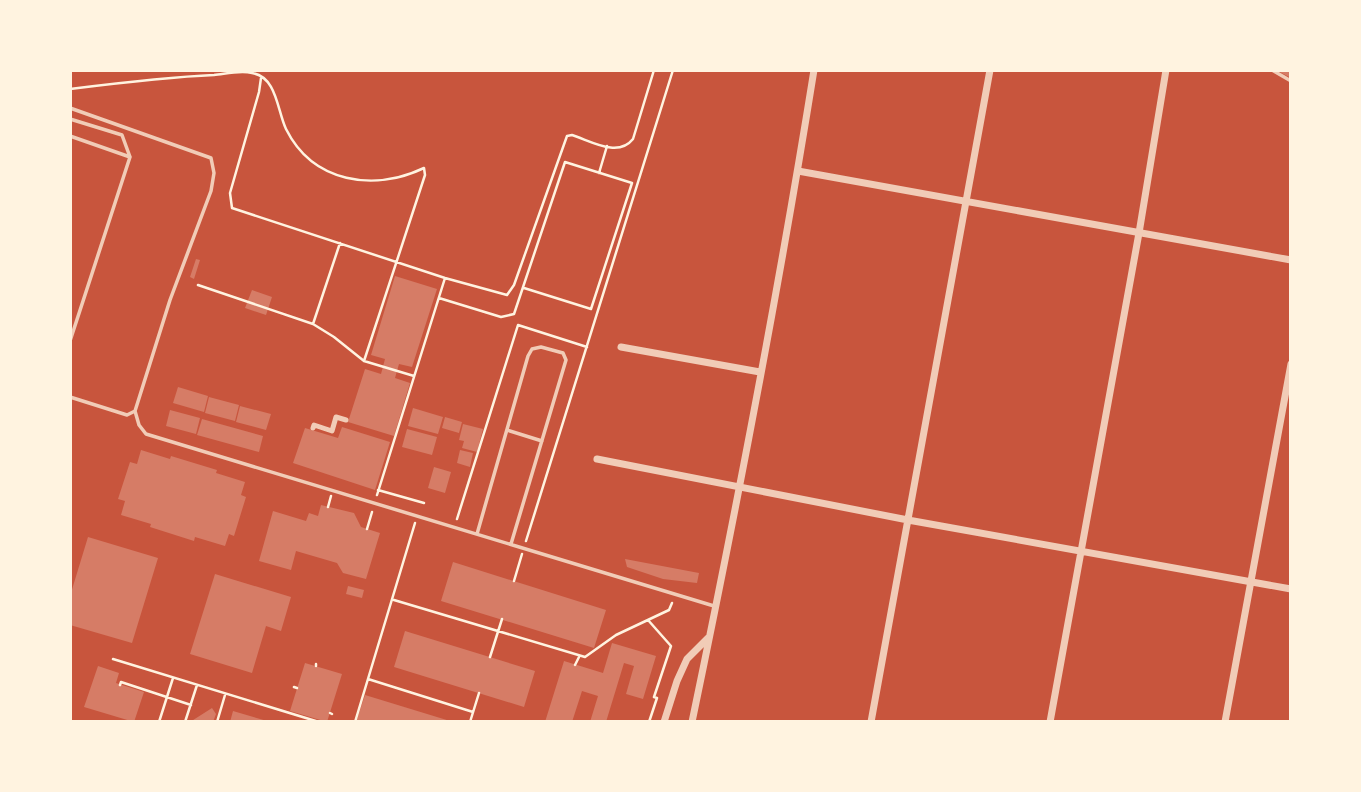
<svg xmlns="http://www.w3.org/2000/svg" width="1361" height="792" font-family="Arial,sans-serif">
<rect width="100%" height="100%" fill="#c8553d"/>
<!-- building -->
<path fill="#d67c66" d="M1276 70H1291V78Z
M196 259 200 260 194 279 190 277Z
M395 276 437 289 412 367 399 364 395 378 410 383 394 436 348 422 365 369 381 374 385 359 371 355Z
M252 290 272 297 266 315 245 308Z
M178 387 208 396 204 412 173 403Z
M209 397 239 405 235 421 205 413Z
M240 406 271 414 266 430 236 422Z
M413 408 443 417 438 434 408 426Z
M170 410 200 418 196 434 166 426Z
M445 417 462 422 459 433 442 428Z
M202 419 263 436 259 452 197 435Z
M463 424 483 429 477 452 462 448 464 441 459 440Z
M342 427 390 442 375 490 293 463 305 428 338 438Z
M407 429 437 437 432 455 402 447Z
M141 450 170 459 171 456 217 470 216 473 245 482 241 495 246 497 234 536 229 534 225 546 195 537 194 541 150 527 151 524 121 515 125 501 118 499 130 462 137 464Z
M460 450 473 453 470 467 457 463Z
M434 467 451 472 445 493 428 488Z
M321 505 354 513 361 527 380 533 366 579 343 573 337 563 296 551 291 570 259 561 273 511 306 521 309 513 318 516Z
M88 537 158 558 132 643 70 625V596Z
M625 559 699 573 697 583 663 579 627 567Z
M453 562 606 610 594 648 441 601Z
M215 574 291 597 281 631 266 626 252 673 190 654Z
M348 586 364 590 362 598 346 594Z
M405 631 535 671 524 707 394 667Z
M612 643 656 656 643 699 626 694 634 666 624 663 606 722H590L598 696 582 691 572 722H545L564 661 603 673Z
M305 663 342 674 327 722 290 711Z
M98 666 119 673 116 683 144 692 134 722 84 707Z
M365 695 450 721V722H356Z
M212 708 216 714 213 722H190Z
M233 711 267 721V722H230Z"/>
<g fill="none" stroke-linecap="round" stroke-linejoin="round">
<!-- path -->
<path stroke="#fff3e0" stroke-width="2.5" d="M261 78 259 92 230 193 232 208 445 278 507 295 514 285 567 136 572 135C591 141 618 158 633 139L654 70
M70 89C118 83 166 77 214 75 225 74 240 70 252 73 277 77 277 110 286 129 313 183 374 192 424 168L425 175 364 361
M599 173 607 146
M198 285 313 324 334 337 364 361 414 376
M439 298 501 317 514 314 565 162 632 183 591 309 524 288
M313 324 340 243
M378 490 424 503
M377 495 445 278
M328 507 331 496
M457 519 518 325 587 347
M367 529 372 512
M526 541 673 70
M514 581 522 554
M394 600 585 657 616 635 669 610 672 603
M648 620 671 646 654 697 657 698 649 722
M490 657 502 619
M113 659 319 722
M575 665 579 657
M316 666V664
M368 679 473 712
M120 685 121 682 191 705
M294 687 297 688
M330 713 332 714
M159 722 173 678
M185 722 197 685
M217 722 225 695
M355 722 415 523
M470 722 479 693"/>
<!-- service -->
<path stroke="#f1ccb7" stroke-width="3.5" d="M1272 70 1291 81
M70 108 211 158 214 173 211 191 170 300 135 411 127 415 70 397
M70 119 122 135 130 157
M70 136 130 157 70 341
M135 411 139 425 146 434 714 606
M507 430 542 441
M477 534 528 356 532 349 541 347 563 353 566 360 511 544"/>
<!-- pedestrian -->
<path stroke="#f1ccb7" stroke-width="5" d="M313 428 314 425 332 431 336 417 346 420"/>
<!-- minor -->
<path stroke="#f1ccb7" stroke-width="7" d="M798 171 1291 260
M621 347 760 372
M597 459 908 520 1291 589
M664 722 677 681 687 659 708 638
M692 722C737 506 779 288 814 70
M871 722 990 70
M1050 722 1139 233 1166 70
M1225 722 1291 364"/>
</g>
<!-- border -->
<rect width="1361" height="792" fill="none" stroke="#fff3e0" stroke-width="144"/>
</svg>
